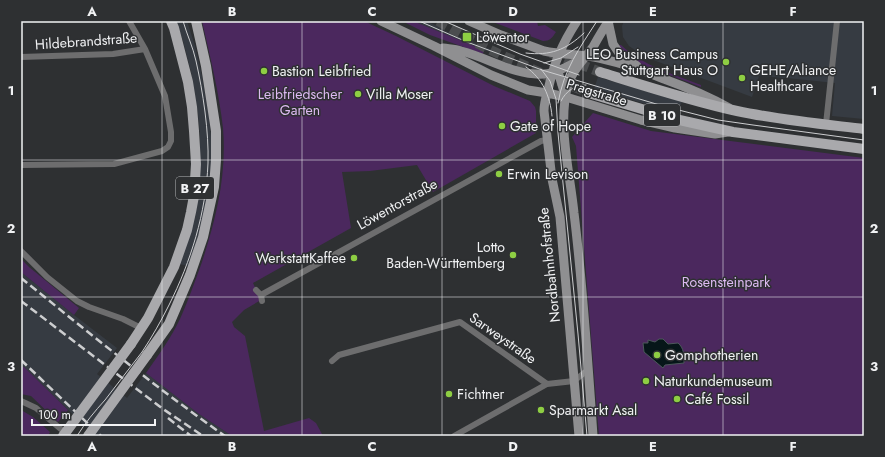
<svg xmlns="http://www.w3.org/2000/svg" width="885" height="457" font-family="Jost,sans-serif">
<rect width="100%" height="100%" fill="#2e3032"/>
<!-- built -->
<path fill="#363b42" d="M176 21H187L195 46 202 76 209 117 212 145V161L206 209 189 266 179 264 200 162V136L198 114 191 72 183 41Z
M413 21H426L444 29 443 30 492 50 491 52 484 50Z
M624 21H864V119L832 116 835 83 787 78 759 76 752 97 656 61 642 55 629 46 623 37 622 26Z
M598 77 682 102 677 113 594 89Z
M21 272 74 315 117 348 97 374 127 398 146 373 199 414 232 436H95L24 367H21Z"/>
<!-- green -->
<path fill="#4b285e" d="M202 21H364L396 36 494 86 530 101 535 107 536 111V133L433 192 417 165 370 171 342 172 351 228 253 283 261 300 244 310 232 322 234 327 245 336 264 431 309 418 316 423 323 436H232L199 414 146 373C158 356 171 338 180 319 188 301 195 281 202 262 216 219 227 175 223 128 219 92 210 56 202 21Z
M407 21H413L484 50 483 54 430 35 406 23Z
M493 21H537L538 26 545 25 556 32C552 38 550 41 543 41L493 22Z
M618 45H621C643 66 673 74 701 85V87L643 65 624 52Z
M593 113 651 131 864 158V436H599L576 146 572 137Z
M21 259 29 267 79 308 74 315 21 272Z
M21 367H24L68 410 58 422 31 396 21 394Z
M21 410 33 417 50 432 48 436H21Z"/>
<!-- water -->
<path fill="#061619" stroke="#4c585b" d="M659 339H663L668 344 678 343C684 348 684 355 684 363L665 365 663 368 644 352 643 343H648V340L655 342Z"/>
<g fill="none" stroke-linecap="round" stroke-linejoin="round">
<!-- primary-tunnel -->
<path stroke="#4b4d4f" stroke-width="10" stroke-dasharray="10 5" stroke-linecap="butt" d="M438 21 486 48 554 79 592 94
M551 53 600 72"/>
<!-- street -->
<path stroke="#6d6d6e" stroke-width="6" d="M21 57 113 54 145 49
M826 124 837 21
M21 165 114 164 162 151 168 147 171 141V132L165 96 145 49 129 21
M21 251 47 277 77 301 89 307 123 319 141 328
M256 290 261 295 262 301
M261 295 541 141 547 140
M332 361 339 355 460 322 547 384 574 381 589 369
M21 401 36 408 69 436
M454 436 547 384"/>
<!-- secondary -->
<path stroke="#8f8f91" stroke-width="9" d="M381 21 434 46 491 75 528 90 547 93 566 97 641 120 675 128 715 134 728 132
M469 21 501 35 544 51C562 55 581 54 599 58 621 63 643 70 664 79 686 87 708 96 729 108
M577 21C562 44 554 63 548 90 546 97 544 103 544 111L552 179 560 217 579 436
M608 21 613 44 619 53 637 66
M443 48C449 49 455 49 461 51 489 58 515 76 544 74 556 73 571 65 581 59
M554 67 559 75 565 95
M593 436C588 362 583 287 574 213 570 172 557 125 568 84 573 69 584 59 593 47 598 38 603 29 609 21"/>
<!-- primary -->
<path stroke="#a9a9ac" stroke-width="10" d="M600 72C645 86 691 101 737 111 779 120 822 124 864 129
M592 94 675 119 733 132 864 149
M131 344 148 318 174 267 187 230 191 212 194 196 196 164 194 131 192 107 188 82 174 28 171 21
M147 355 169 324 190 275 203 237 214 187 216 160V131L206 66 196 21"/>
<!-- tram -->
<path stroke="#cccdcf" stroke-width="1" d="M419 21 467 42 542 70 663 106 718 120 753 125 864 140
M444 21 520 54 579 75
M526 53C550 56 566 50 584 33
M544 63 561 58 578 47
M526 67C543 79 550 96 552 116
M541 69 550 81 556 99 558 133 578 334 587 436
M561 101C566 91 575 85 586 85
M558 103C564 69 579 49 597 21
M77 436C85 423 95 411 105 400 117 384 130 368 142 352 152 337 161 321 169 305 191 261 206 213 208 163 209 132 203 92 196 61 193 47 187 35 183 21"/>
<!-- rail -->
<path stroke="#cccdcf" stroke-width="2.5" stroke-dasharray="8 4" stroke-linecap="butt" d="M21 278C88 332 155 387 225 436
M21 301 163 409 203 436
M21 360 101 436
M168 418 191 436"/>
<!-- primary-bridge -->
<path stroke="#a9a9ac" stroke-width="10" d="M63 436 131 344
M88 436 147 355"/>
</g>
<!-- grid -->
<path fill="none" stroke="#f1f2f4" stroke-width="1" stroke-opacity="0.55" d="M162 21V436M302 21V436M442 21V436M583 21V436M723 21V436M21 160H864M21 297H864"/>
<!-- markers -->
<g fill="#8ece43" stroke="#2e3032" stroke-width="1.5">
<rect x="462" y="32" width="10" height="10" rx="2"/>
<circle cx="726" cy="62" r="4"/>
<circle cx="264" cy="71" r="4"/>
<circle cx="742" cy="78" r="4"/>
<circle cx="358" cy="94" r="4"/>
<circle cx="502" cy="126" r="4"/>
<circle cx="499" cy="174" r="4"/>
<circle cx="513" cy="255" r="4"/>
<circle cx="354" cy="258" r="4"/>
<circle cx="657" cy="355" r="4"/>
<circle cx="646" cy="381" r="4"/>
<circle cx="449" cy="394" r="4"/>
<circle cx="677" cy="399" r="4"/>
<circle cx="541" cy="410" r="4"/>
</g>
<g text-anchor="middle" stroke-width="3" stroke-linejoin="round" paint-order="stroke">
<!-- shield labels -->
<g fill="#2e3032" stroke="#b6b8ba" stroke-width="1">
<rect x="644" y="104" width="36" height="22" rx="3"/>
<rect x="176" y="177" width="38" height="22" rx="3"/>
</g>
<g font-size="13" font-weight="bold" fill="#f1f2f4">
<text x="662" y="120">B 10</text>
<text x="195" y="193">B 27</text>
</g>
<!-- poi labels -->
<g font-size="14" fill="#f1f2f4" stroke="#2e3032" text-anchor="start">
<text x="476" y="42">Löwentor</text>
<text x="718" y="59" text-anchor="end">LEO Business Campus<tspan x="718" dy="16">Stuttgart Haus O</tspan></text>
<text x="750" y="75">GEHE/Aliance<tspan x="750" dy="16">Healthcare</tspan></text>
<text x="272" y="76">Bastion Leibfried</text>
<text x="366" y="99">Villa Moser</text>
<text x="510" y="131">Gate of Hope</text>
<text x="507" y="179">Erwin Levison</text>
<text x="505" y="252" text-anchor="end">Lotto<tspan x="505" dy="16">Baden-Württemberg</tspan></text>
<text x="346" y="263" text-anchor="end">WerkstattKaffee</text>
<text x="665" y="360">Gomphotherien</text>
<text x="654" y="386">Naturkundemuseum</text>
<text x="457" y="399">Fichtner</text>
<text x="685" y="404">Café Fossil</text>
<text x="549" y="415">Sparmarkt Asal</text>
</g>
<!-- street labels -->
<g font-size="14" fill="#f1f2f4" stroke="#2e3032">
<text transform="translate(86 41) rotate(-4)" y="5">Hildebrandstraße</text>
<text transform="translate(597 92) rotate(17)" y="5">Pragstraße</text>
<text transform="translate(397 204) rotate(-29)" y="5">Löwentorstraße</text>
<text transform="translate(549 265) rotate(-96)" y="5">Nordbahnhofstraße</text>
<text transform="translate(503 338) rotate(35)" y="5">Sarweystraße</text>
</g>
<!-- park labels -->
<g font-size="14" fill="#debaf3" stroke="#2e3032">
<text x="300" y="99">Leibfriedscher<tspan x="300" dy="16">Garten</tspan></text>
<text x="726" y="287">Rosensteinpark</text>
</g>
</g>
<!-- border -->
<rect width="885" height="457" fill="none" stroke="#2e3032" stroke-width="44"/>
<!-- scale -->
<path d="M32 419v6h123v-6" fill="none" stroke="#f1f2f4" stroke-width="2"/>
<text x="38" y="419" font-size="12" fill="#f1f2f4" stroke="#2e3032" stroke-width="3" paint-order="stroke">100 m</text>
<rect x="22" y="22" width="841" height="413" fill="none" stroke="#f1f2f4" stroke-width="1.5"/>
<g font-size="13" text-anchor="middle" font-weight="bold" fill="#f1f2f4">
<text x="92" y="16">A</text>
<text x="232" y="16">B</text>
<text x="372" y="16">C</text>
<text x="513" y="16">D</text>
<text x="653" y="16">E</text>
<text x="793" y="16">F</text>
<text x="11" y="95">1</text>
<text x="874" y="95">1</text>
<text x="11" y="233">2</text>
<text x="874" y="233">2</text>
<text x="11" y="371">3</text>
<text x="874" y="371">3</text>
<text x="92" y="451">A</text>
<text x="232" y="451">B</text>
<text x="372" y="451">C</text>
<text x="513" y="451">D</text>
<text x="653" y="451">E</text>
<text x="793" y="451">F</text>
</g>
</svg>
